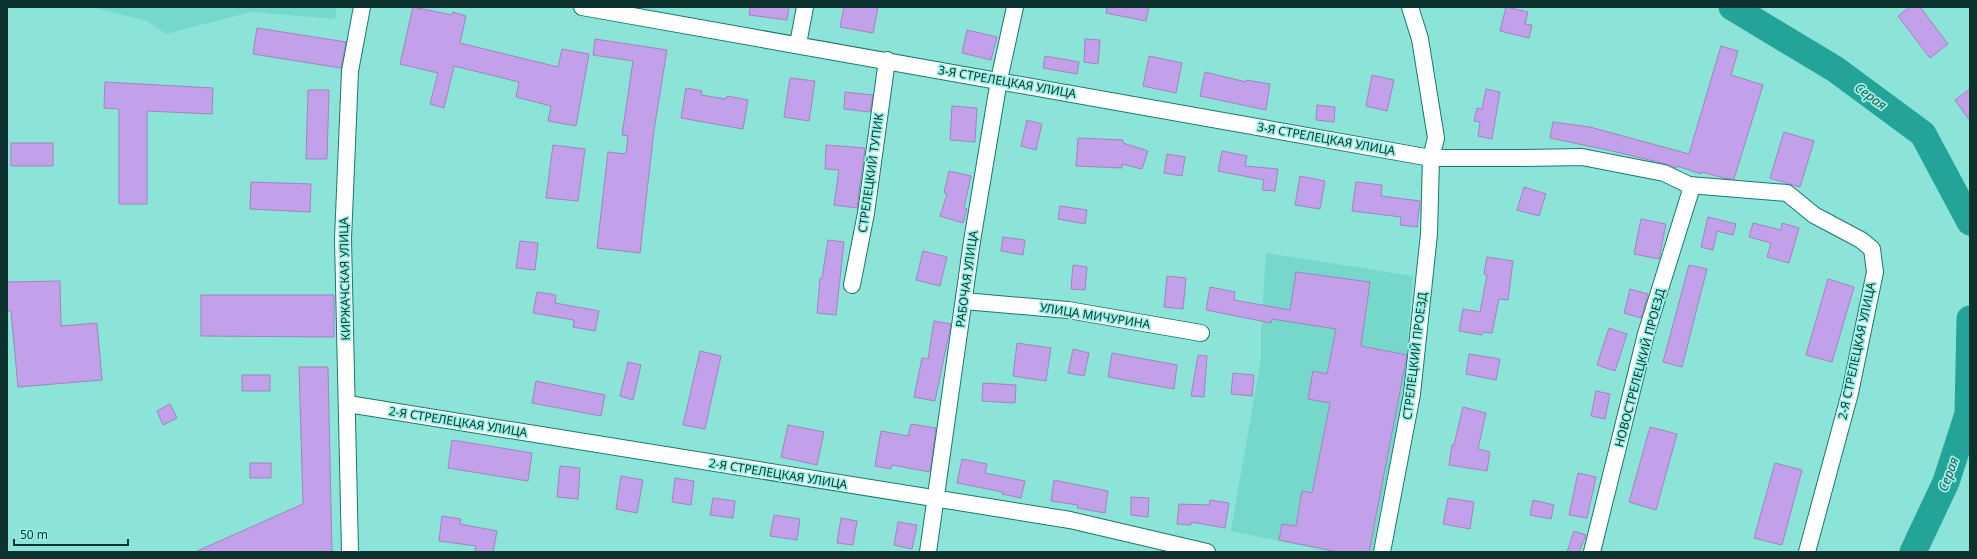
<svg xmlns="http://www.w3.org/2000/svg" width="1977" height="559" font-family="'Noto Sans',sans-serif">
<rect width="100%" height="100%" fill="#8ce3d8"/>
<!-- built -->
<path fill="#76d7cb" d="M92 7H337L335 19 250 12 166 34 147 21Z
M1266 253 1413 276 1403 397 1372 552H1334L1231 531 1261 358V334Z"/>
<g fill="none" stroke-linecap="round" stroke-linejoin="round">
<!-- river -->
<path stroke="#24a499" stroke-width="27" d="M1732 7 1835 69 1923 134 1970 222
M1913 552 1946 482 1968 414 1970 319"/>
</g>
<!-- building -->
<path fill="#c3a1ea" stroke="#9f85bd" d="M413 7 452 15 453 12 466 16 460 43 558 67 562 49 589 54 576 126 548 121 551 106 516 97 519 82 454 66 444 108 430 104 438 73 400 64Z
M750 7H789L787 20 749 15Z
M844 7H878L873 33 840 27Z
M1107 7H1149L1146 21 1106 13Z
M1506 7 1528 12 1525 24 1532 25 1529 38 1500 31Z
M1910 7H1920L1948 44 1930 58 1898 16Z
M257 28 346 42 341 68 253 54Z
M967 30 997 37 991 60 962 53Z
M595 39 667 50 654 130 640 253 597 248 608 152 626 154 628 136 622 135 633 61 593 55Z
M1085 39 1100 40 1098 64 1084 62Z
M1721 46 1738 51 1731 75 1763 85 1734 179 1723 178 1702 172 1701 174 1677 166 1676 168 1666 164 1608 150 1550 138 1553 122 1590 127 1689 154Z
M1045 56 1079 62 1077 74 1043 68Z
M1149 56 1182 63 1176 93 1143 86Z
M1205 72 1246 82V80L1270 84 1266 110 1200 96Z
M1372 75 1394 80 1387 111 1366 106Z
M790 78 815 81 809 121 784 117Z
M105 82 213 88 212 114 147 111V204H119V109L104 108Z
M686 88 702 91 701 95 726 99 727 96 748 100 743 129 681 118Z
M1486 89 1500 92 1492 139 1478 136 1480 122 1474 121 1477 108 1482 109Z
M1970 89V121L1955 100Z
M308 90H329L327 159H306Z
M845 92 873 95 870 112 844 109Z
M1317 105 1335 107 1334 122 1316 120Z
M952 106 977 108 975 142 950 140Z
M1027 120 1042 124 1036 150 1021 146Z
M1784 132 1814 141 1800 187 1770 178Z
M1078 138 1123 140V143L1148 151 1142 169 1122 164V168L1076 166Z
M11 143H53V166H11Z
M553 145 585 149 578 201 546 198Z
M826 145 865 148 857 208 834 205 839 170 825 169Z
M1222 151 1247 156 1245 166 1278 169 1275 191 1262 190 1264 180 1218 171Z
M1167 154 1185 157 1182 176 1164 173Z
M949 171 971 176 964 208 967 209 963 223 940 216 947 194 944 193Z
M1300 176 1325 181 1320 209 1295 205Z
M251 182 311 184 310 212 250 209Z
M1356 182 1382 185 1381 196 1420 201 1417 227 1400 225 1401 217 1352 211Z
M1524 187 1546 194 1539 216 1517 210Z
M1060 206 1087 210 1085 224 1058 219Z
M1708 217 1736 224 1733 235 1717 231 1713 250 1701 247Z
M1641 219 1666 224 1659 259 1634 254Z
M1753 223 1781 230 1782 223 1799 228 1789 263 1767 257 1771 243 1749 237Z
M1003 237 1025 240 1023 255 1001 251Z
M828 240 844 242 836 315 817 313 820 278H822Z
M520 241 538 243 535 270 516 268Z
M923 251 947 257 940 286 916 280Z
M1487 257 1513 261 1508 300 1499 299 1492 333 1483 332 1482 335 1459 331 1463 309 1480 312 1487 275 1484 274Z
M1073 265 1087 267 1085 290 1071 289Z
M1689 265 1707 269 1682 367 1663 362Z
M1296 272 1370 282 1361 346 1407 355 1369 552H1338L1279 540 1282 524 1296 526 1302 491 1312 493 1330 403 1308 399 1313 371 1327 374 1336 329 1272 319 1271 323 1206 310 1210 287 1235 292 1234 300 1290 310Z
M1167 276 1186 278 1183 309 1164 307Z
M1828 279 1854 287 1832 362 1806 355Z
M60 281 61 326 97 323 102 380 18 387 11 311H7V282Z
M1630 289 1648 294 1641 318 1624 313Z
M537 292 556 295 555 303 599 311 595 331 573 327 574 320 533 313Z
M201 295H334V337L201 336Z
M934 321 951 324 935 401 914 397 922 358 928 359Z
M1609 328 1627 334 1615 371 1597 365Z
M1017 343 1051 348 1046 381 1013 376Z
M1073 349 1089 353 1084 376 1068 373Z
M700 351 721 356 705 429 683 425Z
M1112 353 1177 365 1174 389 1108 377Z
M1469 354 1500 359 1496 380 1466 374Z
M1198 355 1207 356 1204 397 1191 396Z
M628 362 641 365 633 400 620 396Z
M299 367H328L332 552H195L303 504Z
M1233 373 1254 375 1252 396 1231 394Z
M242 375H270V391H242Z
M536 381 605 395 601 416 532 403Z
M983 383 1016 385 1015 403 982 401Z
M1596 391 1610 394 1605 419 1591 416Z
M170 404 177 418 163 425 157 411Z
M1463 407 1486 413 1478 449 1490 452 1487 471 1449 465 1452 445H1454Z
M911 424 936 428 930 472 892 465 891 469 875 466 881 431 908 436Z
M788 425 824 432 817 465 781 457Z
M1650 427 1677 434 1656 510 1629 502Z
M452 440 532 453 528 481 448 468Z
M962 459 987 464 985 473 1025 481 1021 498 1002 494 1003 492 957 483Z
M250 463H271V478H250Z
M1775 463 1802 470 1782 545 1754 538Z
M560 466 580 468 578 499 557 497Z
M1578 473 1596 477 1587 518 1569 515Z
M621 476 643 480 637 513 616 509Z
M675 478 694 481 691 505 672 502Z
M1054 480 1108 491 1105 513 1077 508 1078 505 1051 501Z
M1131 497 1149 498 1148 517 1131 515Z
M713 498 735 501 733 518 710 515Z
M1448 498 1474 502 1470 529 1443 524Z
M1210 500 1229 503 1225 528 1191 522V525L1177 524 1179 504 1209 505Z
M1533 500 1554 505 1551 519 1530 515Z
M774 515 800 519 797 540 770 536Z
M442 516 461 519 460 524 497 531 493 552H475L476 546 439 541Z
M841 518 857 521 853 545 837 543Z
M898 522 917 525 912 549 894 545Z
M1574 531 1586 535 1579 552H1567Z"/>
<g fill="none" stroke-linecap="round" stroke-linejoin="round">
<defs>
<path id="minor" d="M582 7 1431 158H1519L1582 157 1664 173 1689 185 1787 193 1814 215 1861 240 1872 249 1875 272 1850 393 1807 552
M798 44 805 7
M852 285 866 213 887 60
M964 301 1068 310 1201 333
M348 404 1070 520 1207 552
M350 552 343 239 350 71 362 7
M928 552 972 241 999 80 1015 7
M1382 552 1412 394 1429 234 1431 158 1436 138 1420 39 1410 7
M1592 552 1646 334 1690 193 1689 185"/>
</defs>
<!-- minor casing -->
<use href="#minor" stroke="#167a71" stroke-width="18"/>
<!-- minor -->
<use href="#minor" stroke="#fff" stroke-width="16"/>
</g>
<g text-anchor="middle" stroke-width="3.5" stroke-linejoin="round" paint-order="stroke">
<!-- street labels -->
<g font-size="12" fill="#0c332f" stroke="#99f1e5">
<text transform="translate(1007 82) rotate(10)" y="4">3-Я СТРЕЛЕЦКАЯ УЛИЦА</text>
<text transform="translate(1326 139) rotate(10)" y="4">3-Я СТРЕЛЕЦКАЯ УЛИЦА</text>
<text transform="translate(871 173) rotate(-82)" y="4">СТРЕЛЕЦКИЙ ТУПИК</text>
<text transform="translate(345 279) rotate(-91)" y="4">КИРЖАЧСКАЯ УЛИЦА</text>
<text transform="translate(967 279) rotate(-82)" y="4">РАБОЧАЯ УЛИЦА</text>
<text transform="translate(1095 316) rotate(9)" y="4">УЛИЦА МИЧУРИНА</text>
<text transform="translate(1857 351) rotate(-78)" y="4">2-Я СТРЕЛЕЦКАЯ УЛИЦА</text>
<text transform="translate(1415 356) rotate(-83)" y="4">СТРЕЛЕЦКИЙ ПРОЕЗД</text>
<text transform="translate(1640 368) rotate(-75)" y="4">НОВОСТРЕЛЕЦКИЙ ПРОЕЗД</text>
<text transform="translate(458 422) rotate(9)" y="4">2-Я СТРЕЛЕЦКАЯ УЛИЦА</text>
<text transform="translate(778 474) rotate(9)" y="4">2-Я СТРЕЛЕЦКАЯ УЛИЦА</text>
</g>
<!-- water labels -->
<g font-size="13" font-style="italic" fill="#285a54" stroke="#99f1e5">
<text transform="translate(1871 96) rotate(36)" y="5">Серая</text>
<text transform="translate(1948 474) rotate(-70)" y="5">Серая</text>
</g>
</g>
<!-- border -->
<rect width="1977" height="559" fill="none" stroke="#0c332f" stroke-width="16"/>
<!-- scale -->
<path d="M14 539v6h114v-6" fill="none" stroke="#0c332f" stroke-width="2"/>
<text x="20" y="539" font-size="12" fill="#0c332f" stroke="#99f1e5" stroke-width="3" paint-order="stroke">50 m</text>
</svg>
